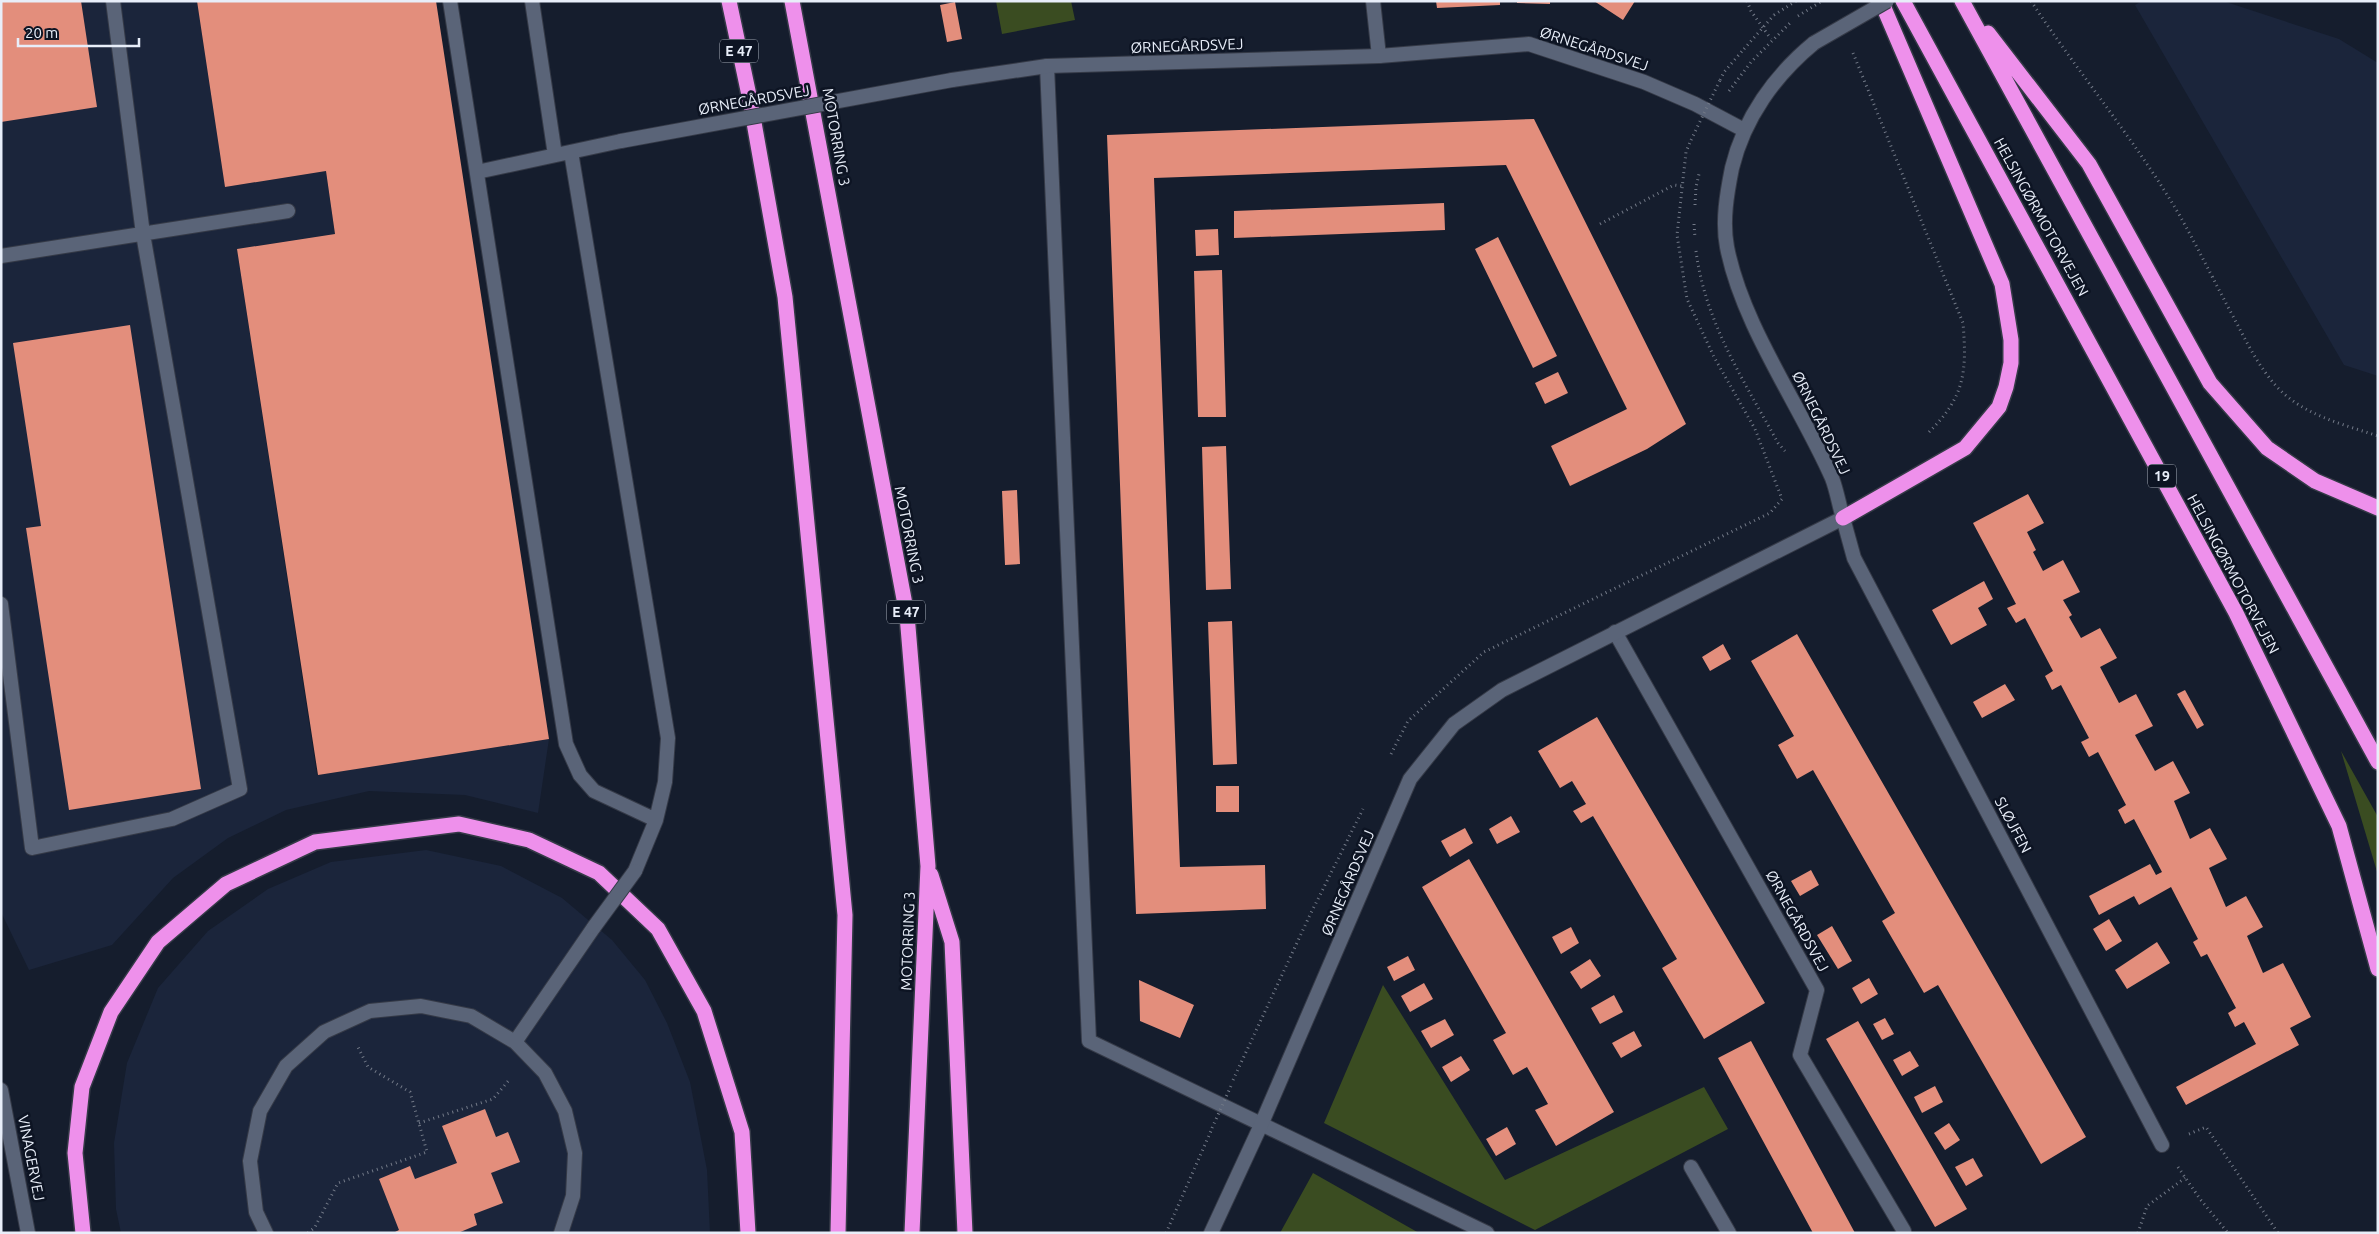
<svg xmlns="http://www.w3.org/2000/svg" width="2379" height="1234" font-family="Ubuntu,sans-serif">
<rect width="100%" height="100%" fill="#151d2d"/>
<!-- built -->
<path fill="#1b253b" d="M1 1H197L225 187 326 171 335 234 237 249 317 775 549 739 538 813 465 795 369 791 286 810 228 838 173 878 112 945 29 970 1 912Z
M2142 1H2223L2339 39 2378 63V376L2344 365 2135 5Z
M426 850 501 866 562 898 612 940 645 980 667 1023 690 1082 707 1170 710 1233H121L116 1209 114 1143 127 1063 158 988 208 931 268 889 331 862Z"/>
<!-- green -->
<path fill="#3a4c21" d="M996 1H1071L1075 20 1002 34Z
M2341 751 2378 817V875Z
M1383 985 1505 1180 1704 1087 1728 1129 1535 1230 1324 1123Z
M1313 1173 1419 1233H1280Z"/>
<!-- building -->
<path fill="#e38e7c" d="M1 1H81L97 107 1 122Z
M197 1H436L549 739 318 775 237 249 335 234 326 171 225 187Z
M1436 1H1500V5L1437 8Z
M1517 1H1550V4L1517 3Z
M1594 1H1635L1623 20Z
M955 2 962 39 947 42 940 5Z
M1534 119 1686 424 1647 449 1570 486 1551 446 1627 409 1506 165 1154 178 1180 867 1265 865 1266 909 1136 914 1107 135Z
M1444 203 1445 230 1234 238V211Z
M1218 229 1219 255 1196 256 1195 230Z
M1498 237 1557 356 1533 368 1475 249Z
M1222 270 1226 417H1198L1194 271Z
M130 325 201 789 69 810 26 528 41 526 13 343Z
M1558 372 1568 393 1545 404 1535 383Z
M1226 446 1231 589 1206 590 1202 447Z
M1017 490 1020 564 1005 565 1002 491Z
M2028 494 2044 523 2027 532 2036 550 2033 552 2043 571 2063 560 2080 592 2063 600 2072 615 2069 617 2081 638 2100 628 2117 658 2100 667 2119 703 2136 694 2153 726 2135 735 2155 771 2173 761 2190 793 2174 801 2190 839 2210 828 2227 859 2209 868 2226 907 2246 896 2263 927 2247 936 2263 973 2283 963 2311 1017 2290 1028 2299 1045 2186 1105 2176 1087 2256 1044 2244 1022 2235 1027 2228 1013 2236 1008 2207 954 2201 957 2193 942 2198 939 2171 887 2139 905 2134 896 2099 915 2089 896 2150 864 2156 875 2162 872 2134 819 2125 824 2118 810 2126 805 2098 752 2089 757 2081 742 2089 738 2061 685 2052 690 2045 676 2053 671 2025 618 2016 623 2007 608 2016 604 1973 523Z
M1984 581 1993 599 1978 608 1987 625 1951 645 1932 610Z
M1232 621 1237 764 1213 765 1208 622Z
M1797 634 2086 1137 2041 1164 1938 985 1924 993 1882 921 1895 913 1813 770 1797 779 1778 745 1794 736 1751 661Z
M1723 644 1731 659 1710 671 1702 657Z
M2005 684 2015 700 1982 718 1973 702Z
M2185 690 2204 725 2197 729 2177 694Z
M1597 717 1765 1003 1704 1039 1662 968 1677 959 1593 816 1581 823 1573 811 1586 804 1572 781 1560 788 1538 751Z
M1216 786H1239V812H1216Z
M1511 816 1520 832 1497 844 1489 829Z
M1465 828 1473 843 1450 857 1441 841Z
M1469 859 1614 1112 1556 1146 1535 1110 1548 1104 1527 1067 1513 1075 1493 1040 1506 1033 1422 887Z
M1811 870 1819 885 1800 896 1791 881Z
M2109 919 2122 941 2106 951 2093 929Z
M1832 926 1852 961 1838 969 1817 935Z
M1571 927 1579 943 1561 954 1552 937Z
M2157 942 2170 963 2127 989 2115 970Z
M1408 956 1415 970 1394 981 1387 967Z
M1590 959 1601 976 1581 989 1570 972Z
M1869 978 1878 994 1861 1004 1852 988Z
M1139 980 1194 1005 1180 1038 1140 1021Z
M1424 983 1433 999 1410 1012 1401 996Z
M1614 995 1623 1012 1600 1024 1591 1008Z
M1885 1018 1894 1034 1882 1040 1873 1024Z
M1445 1019 1454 1035 1431 1048 1421 1031Z
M1858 1021 1967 1209 1935 1227 1826 1039Z
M1634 1031 1642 1046 1621 1058 1612 1043Z
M1751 1041 1855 1233H1813L1718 1058Z
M1910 1051 1919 1066 1902 1076 1893 1060Z
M1461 1056 1470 1070 1451 1082 1442 1067Z
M1935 1086 1943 1102 1922 1113 1914 1097Z
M485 1109 496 1137 508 1132 520 1162 491 1173 503 1203 474 1214 477 1225 458 1233H393L399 1230 379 1179 410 1166 415 1179 457 1163 442 1126Z
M1949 1123 1960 1140 1945 1150 1934 1133Z
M1507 1127 1516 1144 1496 1156 1486 1139Z
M1973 1158 1983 1176 1966 1186 1955 1167Z"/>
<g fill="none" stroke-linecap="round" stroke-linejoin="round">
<defs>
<path id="service" d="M450 1 566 744 580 775 594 791 656 820
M532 1 555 155
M1373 1 1379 56
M1047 66 1089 1041 1487 1233
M571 152 668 738 665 782 656 820 635 871
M477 172 621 141
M1 256 288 211
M1 604 32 848 172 819 240 789 143 234 113 1
M515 1042 594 927
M1691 1167 1729 1233
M266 1233 256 1212 250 1161 260 1111 286 1066 324 1032 370 1011 421 1006 471 1016 515 1042 545 1073 565 1111 575 1153 573 1196 561 1233"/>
<path id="minor" d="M952 80 1047 66 1379 56 1529 44 1644 82 1695 104 1744 130
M1843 518 1854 558 2162 1145
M1615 632 1817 990 1800 1055 1904 1231
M1 1090 28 1233"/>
<path id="tertiary" d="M1211 1233 1261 1125 1410 779 1454 724 1502 690 1843 518C1839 505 1837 491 1832 478 1800 405 1742 325 1727 247 1722 221 1727 193 1732 168 1744 118 1775 75 1814 43"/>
<path id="motorway" d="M729 1 750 100 785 297 845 915 838 1233
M792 1 907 615 928 866 912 1233
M1903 1 2236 613 2339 826 2378 969
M1962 1 2378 762
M1988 33 2089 164 2210 383 2267 448 2315 481 2378 508
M1843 518 1965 448 1999 407 2006 387 2011 363V340L2002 284 1881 1
M931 875 952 942 965 1233
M83 1233 75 1153 82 1087 111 1012 158 942 226 884 315 842 459 824 529 840 599 873 658 929 704 1011 742 1132 748 1233"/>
</defs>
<!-- service casing -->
<use href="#service" stroke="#353a47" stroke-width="16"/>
<!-- minor casing -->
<use href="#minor" stroke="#353a47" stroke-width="16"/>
<!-- tertiary casing -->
<use href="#tertiary" stroke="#353a47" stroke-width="16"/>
<!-- motorway casing -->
<use href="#motorway" stroke="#353a47" stroke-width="18"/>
<!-- path -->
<path stroke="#737a88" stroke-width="3" stroke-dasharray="1 4" stroke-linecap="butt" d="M1747 1 1751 11 1771 39
M2031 1C2079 74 2136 141 2180 216 2199 250 2216 285 2235 320 2247 343 2259 367 2277 387 2303 415 2342 424 2378 436
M1774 15 1796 1
M1798 16 1822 1
M1853 53 1963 323C1967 372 1965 397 1928 433
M1720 80 1724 72 1744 49
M1729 91 1751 62 1791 22
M1695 205 1696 187 1699 174
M1600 224 1674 185 1682 186
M1694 224 1695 238
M1696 251C1705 322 1744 381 1778 443L1785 451
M1391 754 1408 721 1484 652 1770 513 1782 499 1755 429 1714 357 1687 299 1677 235 1686 152 1691 140
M1233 1080 1309 917 1363 809
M419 1123 493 1099 510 1079
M2189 1134 2206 1127 2278 1233
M2178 1167 2200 1199 2228 1233
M308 1233 315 1227 338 1183 427 1152 410 1092 368 1067 358 1047
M1166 1233 1211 1131
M2138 1233 2147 1206 2185 1178"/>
<!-- service -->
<use href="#service" stroke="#5a6478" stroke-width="14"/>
<!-- minor -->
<use href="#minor" stroke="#5a6478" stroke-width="14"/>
<!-- tertiary -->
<use href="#tertiary" stroke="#5a6478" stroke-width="14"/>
<!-- motorway -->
<use href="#motorway" stroke="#ee90eb" stroke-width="15"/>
<defs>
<path id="service-bridge" d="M594 927 635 871"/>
<path id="minor-bridge" d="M621 141 952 80"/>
<path id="tertiary-bridge" d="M1814 43 1887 1"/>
</defs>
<!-- service-bridge casing -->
<use href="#service-bridge" stroke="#353a47" stroke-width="16" stroke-linecap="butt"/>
<!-- minor-bridge casing -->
<use href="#minor-bridge" stroke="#353a47" stroke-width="16" stroke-linecap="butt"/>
<!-- tertiary-bridge casing -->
<use href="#tertiary-bridge" stroke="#353a47" stroke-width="16" stroke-linecap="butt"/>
<!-- path-bridge -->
<path stroke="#737a88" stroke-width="3" stroke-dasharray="1 4" stroke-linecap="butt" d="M1744 49 1774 15
M1691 140 1720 80
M1212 1128 1231 1086"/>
<!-- service-bridge -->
<use href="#service-bridge" stroke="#5a6478" stroke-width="14"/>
<!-- minor-bridge -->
<use href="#minor-bridge" stroke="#5a6478" stroke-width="14"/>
<!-- tertiary-bridge -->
<use href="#tertiary-bridge" stroke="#5a6478" stroke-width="14"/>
</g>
<g text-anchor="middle" stroke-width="5" stroke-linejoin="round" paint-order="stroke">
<!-- shield labels -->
<g fill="#0d1423" stroke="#a6adb9" stroke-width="1">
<rect x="720" y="39.5" width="38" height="23" rx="4"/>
<rect x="2148" y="464.5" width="28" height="23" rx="4"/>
<rect x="887" y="600.5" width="38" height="23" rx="4"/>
</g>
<g font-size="14" font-weight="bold" fill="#e8eef9">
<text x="739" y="56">E 47</text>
<text x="2162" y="481">19</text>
<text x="906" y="617">E 47</text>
</g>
<!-- street labels -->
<g font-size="15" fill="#e8eef9" stroke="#0d1423">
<text transform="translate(1187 46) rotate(-2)" y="5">ØRNEGÅRDSVEJ</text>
<text transform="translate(1594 49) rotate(18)" y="5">ØRNEGÅRDSVEJ</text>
<text transform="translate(754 100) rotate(-10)" y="5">ØRNEGÅRDSVEJ</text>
<text transform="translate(836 137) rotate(80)" y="5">MOTORRING 3</text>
<text transform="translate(2041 217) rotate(61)" y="5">HELSINGØRMOTORVEJEN</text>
<text transform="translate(1821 423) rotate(64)" y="5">ØRNEGÅRDSVEJ</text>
<text transform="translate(909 535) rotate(79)" y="5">MOTORRING 3</text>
<text transform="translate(2233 574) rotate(62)" y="5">HELSINGØRMOTORVEJEN</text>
<text transform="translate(2013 825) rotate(62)" y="5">SLØJFEN</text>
<text transform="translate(1348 883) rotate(-67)" y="5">ØRNEGÅRDSVEJ</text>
<text transform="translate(1797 921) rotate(61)" y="5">ØRNEGÅRDSVEJ</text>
<text transform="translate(908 941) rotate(-88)" y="5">MOTORRING 3</text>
<text transform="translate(31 1158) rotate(79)" y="5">VINAGERVEJ</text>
</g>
</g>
<!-- border -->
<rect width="2379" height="1234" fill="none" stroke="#e8eef9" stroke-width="5"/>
<!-- scale -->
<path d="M18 38v8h121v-8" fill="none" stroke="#e8eef9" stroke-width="2.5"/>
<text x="25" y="38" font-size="15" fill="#e8eef9" stroke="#0d1423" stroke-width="4" paint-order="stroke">20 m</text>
</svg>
